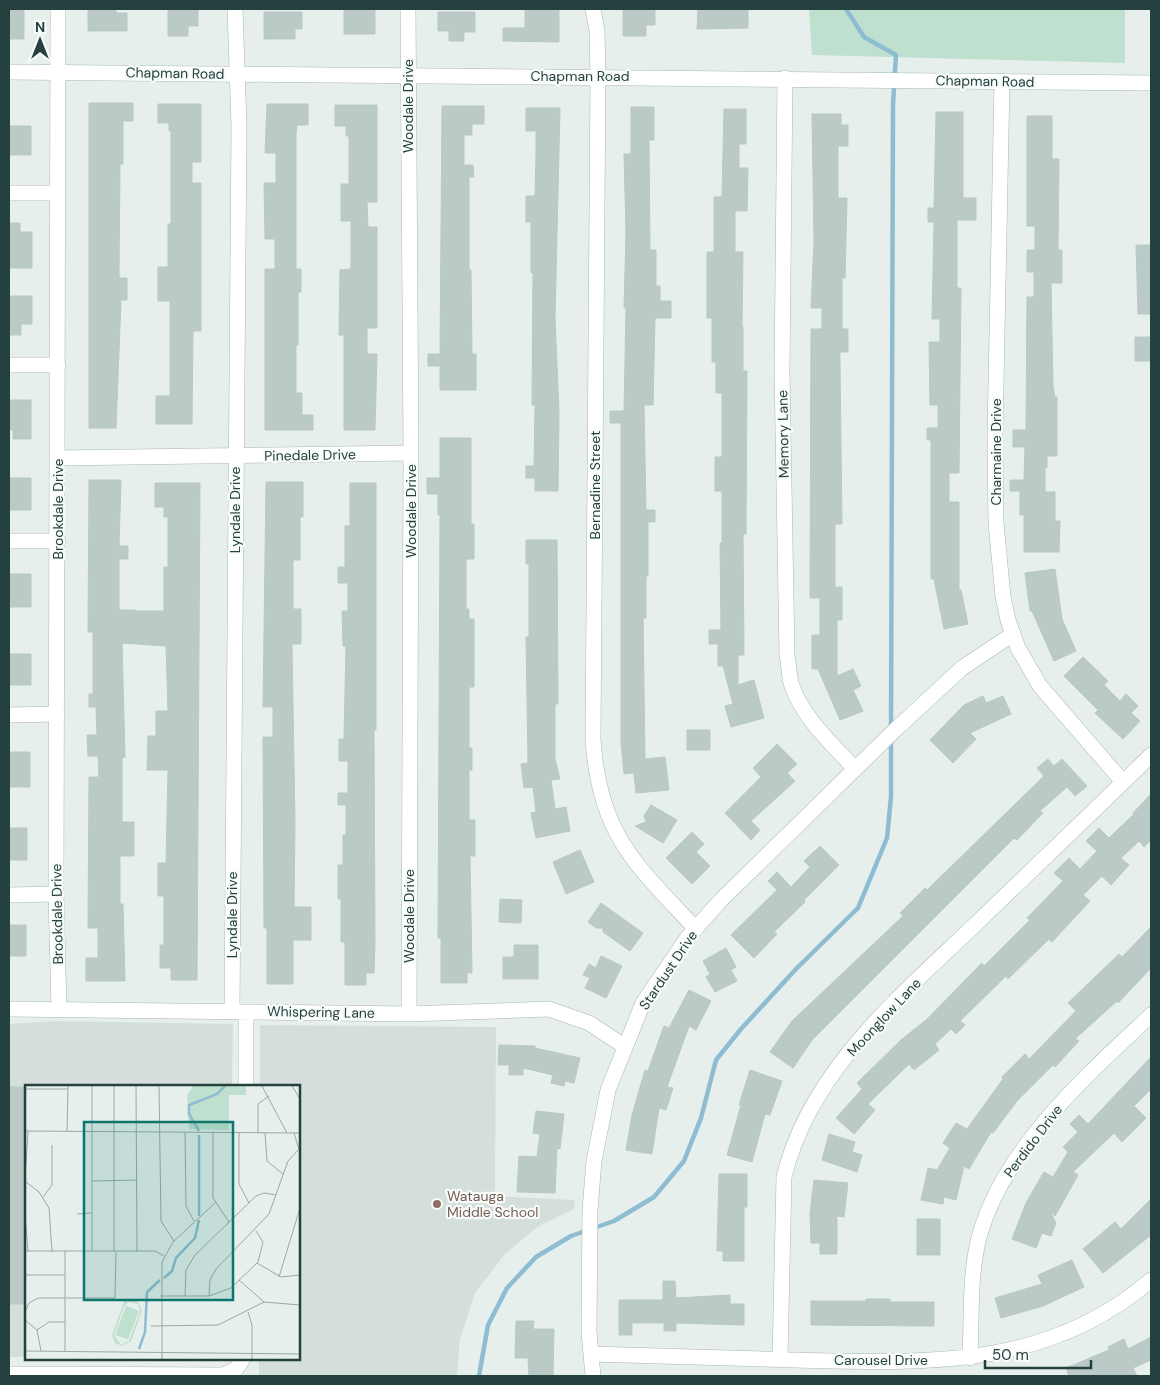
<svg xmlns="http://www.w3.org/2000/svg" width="1160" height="1385" font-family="'DM Sans',sans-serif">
<rect width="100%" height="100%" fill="#e6efec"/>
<!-- built -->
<path fill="#d4dfdc" d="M55 1021 233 1024 232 1086H26V1357H9V1024Z
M260 1025 496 1027 495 1196 575 1200 574 1209 537 1227 505 1254 475 1293 460 1339 457 1376H259V1359H299V1086H260Z"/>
<!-- green -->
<path fill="#bfe0ce" d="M809 9H1125V63L812 55Z"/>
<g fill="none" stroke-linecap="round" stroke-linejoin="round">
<!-- stream -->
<path stroke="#8ebcd3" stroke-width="4.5" d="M846 9 864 37 896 55 893 104 891 728
M479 1376 488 1325 507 1288 536 1257 571 1236 614 1221 654 1197 684 1161 701 1118 716 1060 741 1029 796 969 858 908 887 838 891 797V738"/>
</g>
<!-- building -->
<path fill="#bbcac6" stroke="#b8c9c5" d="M9 9H24V39H9Z
M88 9H116V13H127V31H88Z
M168 9H198V26H188V36H168Z
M344 9H375V34H344Z
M525 9H559V42L503 41V28H525Z
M623 9 655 10V25H646V36H623Z
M698 9H748V28L697 29Z
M264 12H302V29H295V39H264Z
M438 12H475V32H464V41H449V31H438Z
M89 103H133V121H123V164H120L119 278H127V300H121L116 428H89Z
M158 104H201V162H192V183H201V331H193L192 424H156V396H170V301H158V267H168V224H171V131H169V123H158Z
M267 104H308V125H297L296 135V269H301V292H298V345H296V393H302V415H313V430H265V269H275V239H265L264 183H276V153H265Z
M335 105H377V202H367L368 227H377V328H367V354H377L375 430H344V335H339L340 270 351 269V221H341V184H349V136H346V126H335Z
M442 106H484V124H472V135H464V165H473L474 177H469V270H471L472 354H476V390H440V366H428V354H440Z
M631 107H654V140H649L650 250H656V286H660V301H671V318H655L653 405H644L646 510H655V522H648V576H646V618H643L645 759 665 757 669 790 636 793 634 773 624 774 621 743V423H610V411H624L626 308H624L626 232 624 154H631Z
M526 108H560L555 318 559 412 558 491H535V478H526V466H534L535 405H532L533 273H531V222H526V196H535L536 153V131H526Z
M724 109H746V144H739V168H748L747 211H735V252H743L742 327H743V371H747L746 534H743L744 655H738V685L754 680 764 718 731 727 725 706 733 704 723 666H718V644H709V630H721L720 543H722V491H715V457H722V393H716V362H712V318H707V252H714V197H722Z
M936 112H963V198H976V220H957V288H961L959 473H949V502H959V591L961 590 968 624 944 629 934 579H931V440H927V428H938V405H930L929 342H940V319H932L934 222H928V208H934Z
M812 114H841V125H848V146H838V198H847L845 278H842V329H848V352H840V362L842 524H835V587H842V620H837V676L853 669 861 686 853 690 863 711 840 720 818 669H812V635H820V598H810L811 329H822V308H811L814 242Z
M1027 116H1052V159H1059L1058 250H1062V283H1051L1053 387 1055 397H1057V456H1047V468H1045V492H1055V521H1060L1059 552H1024V515H1020V491H1010V480H1024L1025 447H1013V430H1026L1027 297H1034V272H1027V250H1035V226H1027Z
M9 126H31V155H9Z
M9 223H20V232H32V268H9Z
M1136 245H1151V314H1138Z
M9 296H32V324H21V335H9Z
M1135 337H1151V361H1135Z
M9 400H31V439H13V430H9Z
M440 438H471V524H474V559H466V609H469V619H474V687H469V748H472V770H469V820H475V856H470L472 973H467V983H441V938H438L440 515H438V494H427V478H440Z
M9 478H31V510H9Z
M89 480H121L119 546H128V559H119V610H135V611H164V567H168V517H164V507H155V483H200L197 980H171V968H160V945H164V896H158V863H166L168 770H147L148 736H156V711H168L166 646 122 643 125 757 122 758V822H134V856H120V904H123L125 981H86V958H98V928H88L89 777H99L98 756H88L87 735H97L96 707H89V694H93V632H88Z
M266 482H303V517H300V560H293V609H301V644H292L295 823 294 907H311V940H293V984H267V928H264L263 737H273V707H263Z
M350 483H376V730H374L375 942 374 973H366V985H345V942H341V899H338V865H343V835H346V805H338V793H348V761H339V739H344L346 646H343L342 611H348V583H338V567H345V526H350Z
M526 540H557L558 704H555V759L560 779 551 780 555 809 566 807 570 831 536 838 531 813 536 812 533 787 524 788 521 764 528 763 526 637H529V564H526Z
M1055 569 1062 619 1076 651 1054 661 1032 611H1030L1025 573Z
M9 574H31V607H9Z
M9 654H31V685H9Z
M1083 657 1108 681 1104 685 1120 701 1126 694 1138 706 1131 713 1140 721 1123 739 1095 713 1098 710 1064 676Z
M983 696 986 703 1003 696 1011 714 970 733 976 739 953 763 930 740 964 705Z
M687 730H710V750H687Z
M777 744 797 764 787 773 795 781 751 821 760 830 751 840 725 813 761 777 753 768Z
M9 752H30V787H9Z
M1048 759 1054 766 1062 759 1087 786 1075 796 1067 787 1040 811 1043 813 1017 840 1014 838 812 1040 793 1068 770 1052 792 1021 903 916 900 913 925 888 927 890 1044 776 1037 768Z
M1151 794V840L1144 847 1139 841 1121 858 1129 865 1111 885 1102 876 1083 895 1090 901 1052 942 1049 939 1008 979 1006 976 960 1021 965 1025 956 1034 951 1029 935 1044 939 1050 914 1070 909 1064 868 1104 875 1110 854 1134 836 1118 862 1089 857 1083 901 1040 926 1020 982 963 984 966 1030 920 1027 918 1063 881 1054 873 1069 858 1080 869 1097 851 1086 841 1099 828 1109 838 1134 814 1133 813Z
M651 805 677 820 663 843 635 826 646 822 644 816Z
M9 828H27V860H9Z
M692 832 704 844 696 852 710 866 692 884 666 858Z
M820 846 839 865 804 900 805 902 774 932 777 934 754 958 731 935 777 890 768 881 777 872 791 887 810 867 804 861Z
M580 850 594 882 566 894 553 862Z
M500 899 522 900 521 923 499 922Z
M601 903 643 933 630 951 603 932V928H596L588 922Z
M9 925H26V956H9Z
M1151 927V968L1118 1003 1117 1001 1075 1039 1079 1041 1055 1067 1053 1065 1017 1101 993 1133 991 1132 969 1169 964 1166 956 1200 944 1197 943 1204 921 1200 928 1168 937 1170 950 1148 943 1143 956 1123 967 1129 1003 1079 1002 1077 1025 1054 1029 1059 1076 1011 1068 1003 1119 954 1122 957Z
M514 945H538V979H503V957H514Z
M726 948 736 967 731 970 737 981 715 992 706 977 710 974 703 961Z
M601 956 622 966 606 998 585 988 590 978 583 975 589 964 596 968Z
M689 990 711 1001 696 1030 689 1026 667 1087 673 1088 666 1110 659 1108 652 1154 626 1150 632 1115 645 1070 648 1071 664 1026 669 1028Z
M499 1045 535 1046V1048L580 1058 574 1083 565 1081 564 1086 551 1083 553 1075 523 1068V1075H509V1065H498Z
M1151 1057V1089L1134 1106 1146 1118 1122 1142 1114 1133 1073 1172 1078 1175 1055 1216 1050 1211 1056 1223 1051 1236 1042 1233 1036 1248 1012 1239 1026 1203 1044 1172 1053 1177 1068 1152 1063 1147 1078 1132 1070 1124 1079 1115 1088 1124Z
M750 1070 782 1081 770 1115 765 1114 752 1162 727 1155 741 1105H739Z
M9 1087H26V1304H9Z
M536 1111 564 1114 560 1149 557 1148 555 1193 517 1192 519 1156 537 1157 540 1134 533 1133Z
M829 1134 855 1142 852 1152 862 1155 857 1172 822 1160Z
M719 1174H747V1207H744V1261H723V1251H717Z
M814 1180 848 1183 844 1217 837 1216V1254H820V1243H811L810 1213Z
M1151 1199V1235L1103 1273 1083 1249 1115 1222 1121 1229Z
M917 1219H940V1255H917Z
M1072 1260 1084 1287 1043 1306 1001 1318 995 1298 1042 1284 1038 1275Z
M663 1281H675L676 1298 730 1295V1304H744V1325L676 1323V1331H664V1323H632V1335H619V1300H663Z
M866 1299H890V1302H934V1326L811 1325V1301H866Z
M516 1321H534L533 1329H554L553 1376H529L528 1358H515Z
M1151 1337V1360L1133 1368 1137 1376H1069L1066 1368 1109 1350 1108 1347 1124 1339 1128 1349Z"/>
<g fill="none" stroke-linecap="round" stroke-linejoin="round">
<defs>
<path id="street" d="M58 9 56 894 59 1009
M408 9 411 453 409 1014
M593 9 597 31 598 76 593 739C599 834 635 864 696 929
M785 78 782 371 787 656C789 664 789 674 791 683 801 716 832 744 855 769
M1002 81 995 436 996 523 1003 597 1008 620 1018 648 1040 686 1123 782
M9 193H58
M9 365H58
M58 458 411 453
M9 541H58
M9 715 57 714
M9 895 56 894
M9 1009 409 1014 549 1009 589 1023 624 1046
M232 1011 239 125 235 9
M246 1086V1012
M591 1354C659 1356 728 1358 796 1360 925 1363 1046 1370 1151 1280
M970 1358C972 1318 969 1273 980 1234 1005 1147 1087 1075 1151 1015
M780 1359 784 1177C810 1069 903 994 980 920 1037 865 1095 810 1151 755
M9 1374 223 1375 236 1369 243 1359
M593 1376 589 1332 590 1210 594 1161 608 1090 643 1003 688 937 722 899 895 730 962 668 1013 634"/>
<path id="secondary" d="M9 72 1151 83"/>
</defs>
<!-- street casing -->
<use href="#street" stroke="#a8b7b5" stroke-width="16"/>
<!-- secondary casing -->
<use href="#secondary" stroke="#a4bbb7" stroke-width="16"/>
<!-- street -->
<use href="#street" stroke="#fff" stroke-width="15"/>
<!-- secondary -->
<use href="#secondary" stroke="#fff" stroke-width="15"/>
</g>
<!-- markers -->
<circle fill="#8d6e63" stroke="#f7fbf9" stroke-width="2" cx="437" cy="1204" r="5"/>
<g text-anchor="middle" stroke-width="4.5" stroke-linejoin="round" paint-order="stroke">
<!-- street labels -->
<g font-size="14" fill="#24413f" stroke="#f7fbf9">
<text transform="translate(175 73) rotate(1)" y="5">Chapman Road</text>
<text x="580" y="81">Chapman Road</text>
<text transform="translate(985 81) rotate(1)" y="5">Chapman Road</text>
<text transform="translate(408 106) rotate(-90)" y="5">Woodale Drive</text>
<text transform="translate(783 434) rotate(-91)" y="5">Memory Lane</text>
<text transform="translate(996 452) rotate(-90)" y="5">Charmaine Drive</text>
<text transform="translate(310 455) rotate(-1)" y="5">Pinedale Drive</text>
<text transform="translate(595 485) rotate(-90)" y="5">Bernadine Street</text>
<text transform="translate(58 509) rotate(-90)" y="5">Brookdale Drive</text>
<text transform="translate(235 510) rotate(-90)" y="5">Lyndale Drive</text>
<text transform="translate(411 511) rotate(-90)" y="5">Woodale Drive</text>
<text transform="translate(57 914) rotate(-91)" y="5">Brookdale Drive</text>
<text transform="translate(232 915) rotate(-90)" y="5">Lyndale Drive</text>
<text transform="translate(409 916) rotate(-90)" y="5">Woodale Drive</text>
<text transform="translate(668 970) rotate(-56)" y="5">Stardust Drive</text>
<text transform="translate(321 1012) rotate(1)" y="5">Whispering Lane</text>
<text transform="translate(884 1017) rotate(-47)" y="5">Moonglow Lane</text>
<text transform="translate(1033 1141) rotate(-53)" y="5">Perdido Drive</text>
<text x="881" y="1365">Carousel Drive</text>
</g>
<!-- education labels -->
<g font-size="14" fill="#785e54" stroke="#f7fbf9" text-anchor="start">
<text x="447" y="1201">Watauga<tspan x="447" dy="16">Middle School</tspan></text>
</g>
</g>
<!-- overview -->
<g transform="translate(25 1085)">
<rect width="275" height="275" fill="#e6efec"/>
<path d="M168 1H221V10H204V45L164 44 162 10ZM100 214 113 217 117 226 106 256 97 261 90 258 87 250ZM104 217 113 219 115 227 104 256 96 260 89 250 99 221ZM101 221 114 226 103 254 90 250Z" fill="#bfe0ce" fill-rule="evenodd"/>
<path fill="none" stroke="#8ebcd3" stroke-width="2.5" d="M174 46 164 29V20L192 9 200 1M174 131V50M139 193 147 186 151 173 170 153 174 135M114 264 120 247 122 207 135 195"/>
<path fill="none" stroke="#98a9a7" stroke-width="1" d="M111 1 112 167M134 1 136 136 149 156M237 1 262 48M267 1 275 14M0 4H43M0 46 275 48M42 46 43 1M160 47 161 121 169 136M188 47V113L204 137M214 47V99L224 118M233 48V19L244 11M240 48 242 76 258 89M269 48 275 68M0 94 3 46M0 96 14 107 24 123 27 167M67 96 112 95M18 112 27 100V60M0 129 3 166M52 129 67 128M0 166H130L139 171M67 166V1M89 167V1M232 178 256 192 275 190M0 190H40M254 192 275 123M214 195 239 217 275 220M135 211H184L206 203 233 177 238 157 231 146M160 211 161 185 170 170 231 111 239 108 251 110M184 211 185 195 191 184 244 129 263 76 273 65M0 227 4 218 13 213H90L91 167M223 227 227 240V274M0 235 12 245 16 266M126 241 193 240 239 217M12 245 24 237H40M0 266 275 269M40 266V166M137 274V177L148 157 190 118"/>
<path fill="#0f766e" fill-opacity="0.15" stroke="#0f766e" stroke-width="2.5" d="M59 37H208V215H59Z"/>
<rect width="275" height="275" fill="none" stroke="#24413f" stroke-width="2.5"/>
</g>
<!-- border -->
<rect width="1160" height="1385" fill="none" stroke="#24413f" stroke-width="20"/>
<!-- north arrow -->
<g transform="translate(40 40)" stroke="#f7fbf9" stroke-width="4" paint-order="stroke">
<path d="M0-4L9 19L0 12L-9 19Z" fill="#24413f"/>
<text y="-8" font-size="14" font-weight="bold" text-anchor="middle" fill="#24413f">N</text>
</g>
<!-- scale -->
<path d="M985 1360v8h106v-8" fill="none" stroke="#24413f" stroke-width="2.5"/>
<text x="992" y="1360" font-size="15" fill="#24413f" stroke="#f7fbf9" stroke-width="4" paint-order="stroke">50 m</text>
</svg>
